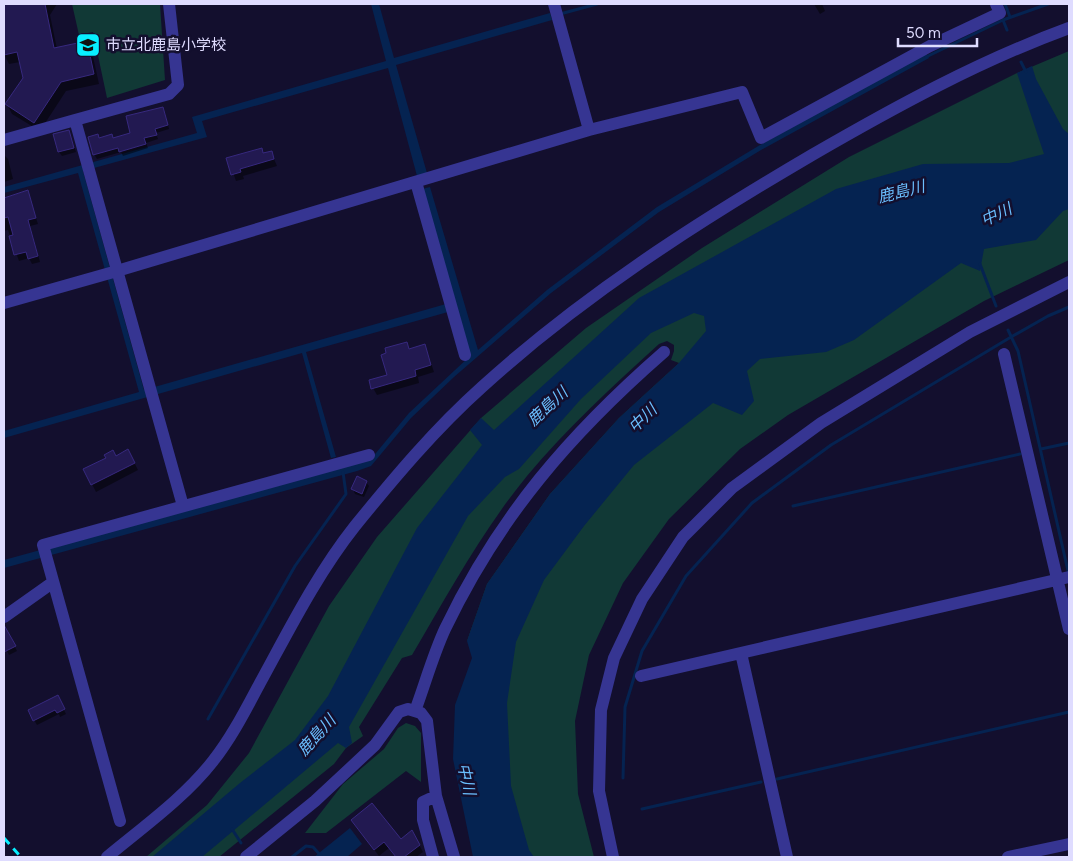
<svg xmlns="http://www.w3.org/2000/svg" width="1073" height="861" font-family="Figtree,'Noto Sans JP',sans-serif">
<rect width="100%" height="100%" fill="#130f2e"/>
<!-- green -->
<path fill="#113936" d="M72 4H160L165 80 107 98 93 32 79 35Z
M1069 51V162L644 300 509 434 299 748 166 857H146L207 805 249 753 329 606 377 537 481 418 586 328 702 248 849 157 1017 73Z
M1069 194V260L984 301 788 415 740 449 669 519 623 583 589 655 575 721 578 794 594 857H511L492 642 707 369Z
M763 306 467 641 487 584 550 494 619 418 679 363 671 360 674 351V345L667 341 659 344C613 386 567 428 527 476 482 531 448 594 412 655L402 658 359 727 363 736 346 748 334 764 219 857H188L329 737 455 516 656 314Z
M406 723 415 726 421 733V782L406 771 326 833H305L343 784 384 749 398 728Z"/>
<!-- water -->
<path fill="#052351" d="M371 4H379L394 58 550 13 552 20 396 65 427 173 417 176 388 68 202 121 207 137 83 171 144 390 446 304 448 312 306 352 336 457 331 458 302 353 4 438V431L139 392 78 173 4 193V187L197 133 192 117 386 61Z
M926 53 929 58 761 150 659 212 551 293 454 377 411 418 371 466 357 471 4 568V560L371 459 409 413 470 356 422 189 430 187 478 350 547 290 657 207 760 145Z
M1032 66 1036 79 1063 129 1069 134V209L1063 211 1036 240 984 249 980 271 961 263 854 340 826 352 760 359 747 371 754 401 742 415 713 403 634 465 584 526 544 580 516 642 507 703 511 786 529 850 534 857H473L453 759 455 705 472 658 467 641 487 584 550 494 619 418 679 363 706 331 704 316 694 313 651 333 581 399 519 469 505 477 468 516 349 727 352 743 346 748 338 743 202 857H152L240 783 295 740 328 696 417 528 482 445 470 430 481 418 494 430 639 298 836 189 923 164 1009 163 1044 154 1017 73Z
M350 828 362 844 347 857H314Z"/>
<!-- shadow -->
<path fill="#0007" d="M4 4H57L50 15 57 49 87 42 92 52 99 84 66 91 40 131 12 114 7 104 24 78 20 62 9 64 4 54Z
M814 4H822L825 11 820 14Z
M165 113 169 129 156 133 158 139 146 143 148 148 123 156 121 152 97 159 94 154 100 139H113L132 134Z
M69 131 76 152 62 156 59 152Z
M261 149 264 154 271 152 277 166 243 176 244 179 236 181 228 158Z
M4 155 8 159 13 179 4 182Z
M27 191 38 224 30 226 40 262 32 264 29 258 19 261 8 230 4 231V198Z
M406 343 410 350 425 345 434 372 418 377 419 383 377 395 373 388 389 376Z
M116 457 132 458 138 470 96 492 85 470 107 458Z
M366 482 369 486 364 497 355 494 353 489Z
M8 634 17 651 9 655 4 645V636Z
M57 696 66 714 60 717 59 714 37 725 29 711Z
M356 826 400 841 412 832 423 852 416 857H396L389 848 379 856Z"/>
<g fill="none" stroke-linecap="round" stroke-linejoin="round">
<!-- stream -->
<path stroke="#052351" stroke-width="3" d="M1005 4 1010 17
M560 14 597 4
M1003 20 1007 30
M926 57 1003 20 1048 4
M1021 62 1026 72
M980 264 996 306
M1008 330 1018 351 1068 571
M1041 449 1069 443
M793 506 1020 454
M208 719 295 566 346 494 343 472
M623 778 625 707 642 651 686 576 752 503 831 445 1011 337 1048 316 1069 307
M777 779 1069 712
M642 809 761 782
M232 829 241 843
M292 857 306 846 313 847 322 857"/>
</g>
<!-- building -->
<path fill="#221951" stroke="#37297f" d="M4 4H45L54 48 87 41 94 74 61 82 34 123 5 104 23 78 17 52 4 55Z
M163 107 168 125 155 129 157 135 144 138 146 144 119 152 118 148 93 155 88 137 98 134 99 138 112 134 113 138 130 133 126 116Z
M69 130 74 148 58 152 53 134Z
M262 148 263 153 272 151 274 159 240 169 241 172 231 175 226 158Z
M28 190 36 218 28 220 38 256 28 259 26 252 14 255 9 236 13 235 8 217 4 218V198Z
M407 342 409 349 425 344 431 365 415 370 416 376 371 389 369 380 387 375 381 355 386 353 385 348Z
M128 449 135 463 91 485 83 469 106 458 104 455 113 450 116 456Z
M357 476 367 481 362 494 351 489Z
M4 625 16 646 4 652Z
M58 695 65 709 57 713 55 710 33 721 28 710Z
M372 803 401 839 412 830 420 845 404 857H396L384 842 374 850 351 820Z"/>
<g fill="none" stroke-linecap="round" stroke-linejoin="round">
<!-- minor -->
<path stroke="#363592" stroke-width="12" d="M554 4 589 130
M75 120 169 94 178 85 169 4
M4 140 75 120 183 506
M416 182 465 355
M4 303 117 271 589 130 742 92 761 138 930 46 1000 13 996 4
M1004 354 1069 629
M4 617 52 583
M741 653 787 857
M641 676 1069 577
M415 711C425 684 433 655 445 629 499 516 570 434 664 352
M120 821 43 545 369 455
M107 857C143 827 184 798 213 761 232 737 246 709 260 683 289 630 317 574 355 526 394 478 435 429 482 387 582 296 696 223 812 155 895 107 979 61 1069 28
M246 857 315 801 375 745 399 712 408 709 421 713 427 721 436 796 454 857
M433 857 423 820V802L436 796
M613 857 599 791 601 710 614 658 642 599 683 537 732 488 821 423 970 332 1069 282
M1008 857 1069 844"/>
<!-- rail -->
<path stroke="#08efff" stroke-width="3" stroke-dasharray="8 6" stroke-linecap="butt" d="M4 838 21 857"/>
</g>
<!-- icons -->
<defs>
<symbol id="school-square" viewBox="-11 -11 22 22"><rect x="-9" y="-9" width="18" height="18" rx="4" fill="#08efff" stroke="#130f2e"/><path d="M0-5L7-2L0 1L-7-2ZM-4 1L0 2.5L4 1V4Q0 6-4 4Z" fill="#111"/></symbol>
</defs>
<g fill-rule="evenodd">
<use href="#school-square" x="74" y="31" width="28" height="28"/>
</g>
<g text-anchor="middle" stroke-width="5" stroke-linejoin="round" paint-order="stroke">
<!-- poi labels -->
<g font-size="15" fill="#dfdcff" stroke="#130f2e" text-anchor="start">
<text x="106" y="50">市立北鹿島小学校</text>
</g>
<!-- water labels -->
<g font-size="16" font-style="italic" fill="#6abfff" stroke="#130f2e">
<text transform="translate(901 191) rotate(-14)" y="6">鹿島川</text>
<text transform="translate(996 214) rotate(-25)" y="6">中川</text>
<text transform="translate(547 406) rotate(-43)" y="6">鹿島川</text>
<text transform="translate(642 418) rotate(-44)" y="6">中川</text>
<text transform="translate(316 735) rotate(-48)" y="6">鹿島川</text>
<text transform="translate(467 779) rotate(78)" y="6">中川</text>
</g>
</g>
<!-- border -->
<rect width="1073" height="861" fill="none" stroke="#dfdcff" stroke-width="10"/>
<!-- scale -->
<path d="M898 38v8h79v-8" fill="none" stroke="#dfdcff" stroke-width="2.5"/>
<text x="906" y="38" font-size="15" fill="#dfdcff" stroke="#130f2e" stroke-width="4" paint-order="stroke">50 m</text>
</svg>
